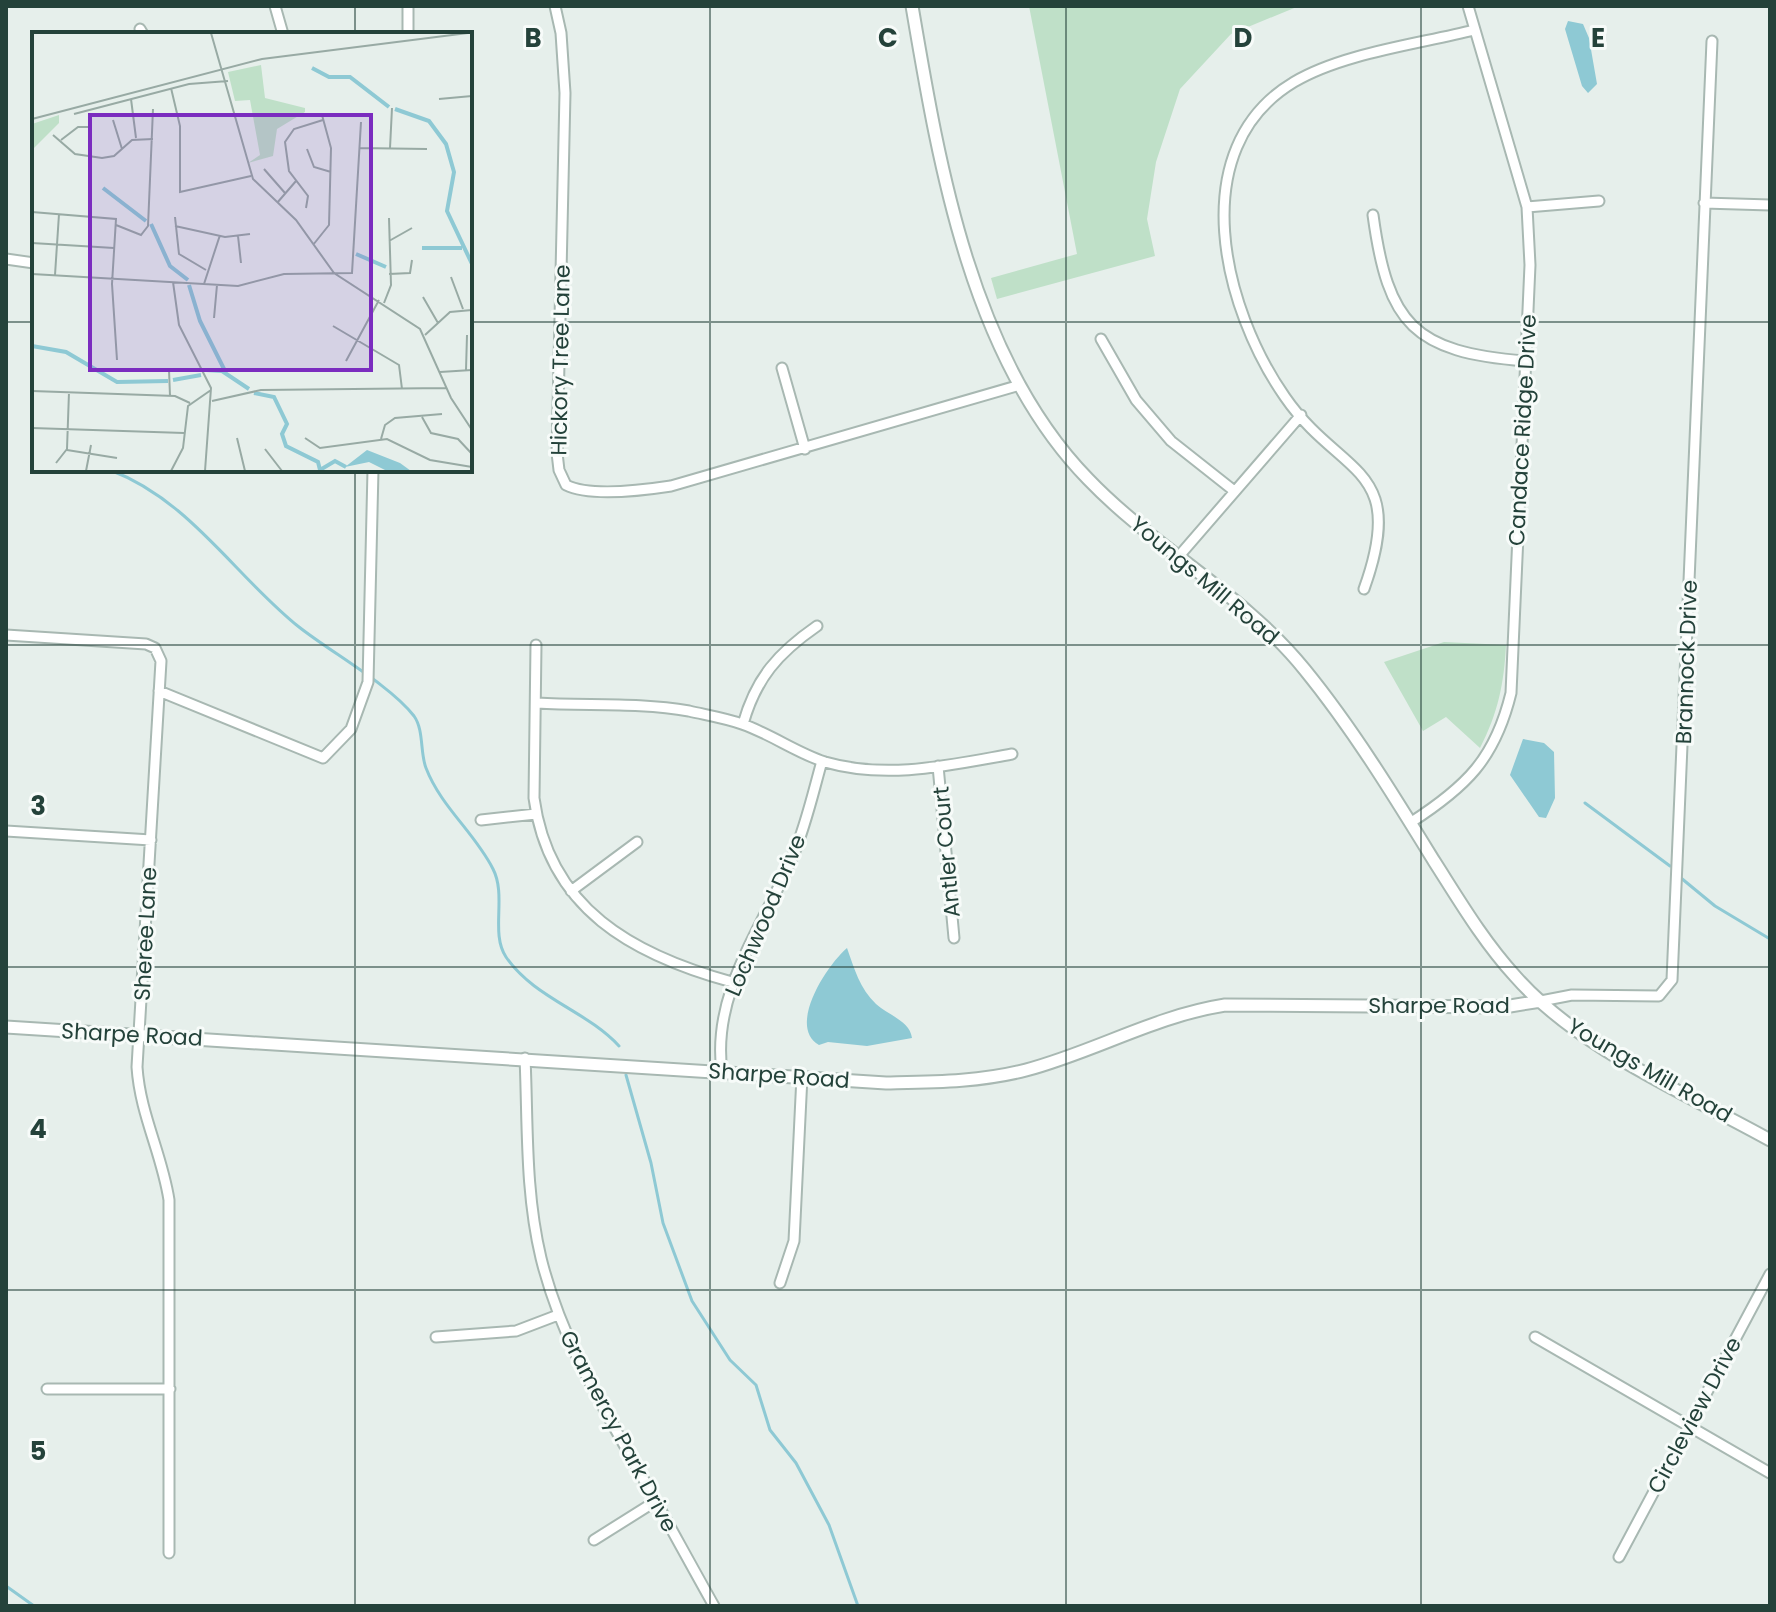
<svg xmlns="http://www.w3.org/2000/svg" width="1776" height="1612" font-family="Poppins,sans-serif">
<rect width="100%" height="100%" fill="#e6efeb"/>
<!-- green -->
<path fill="#bfe0c8" d="M1029 6H1299L1231 34 1180 89 1156 162 1147 219 1155 256 997 299 991 278 1077 254Z
M1444 642 1506 645C1504 684 1498 713 1480 748L1446 717 1423 731 1384 662Z"/>
<!-- water -->
<path fill="#8ec9d4" d="M1568 21 1583 24 1589 38 1597 84 1588 93 1582 86 1565 29Z
M1523 739 1544 743 1554 752 1555 798 1546 818 1539 817 1510 775Z
M847 948C854 968 860 989 876 1004 888 1015 910 1021 912 1038L867 1046 828 1042 819 1045C787 1027 826 966 847 948Z"/>
<g fill="none" stroke-linecap="round" stroke-linejoin="round">
<!-- stream -->
<path stroke="#8ec9d4" stroke-width="3" d="M110 470C190 500 235 576 299 627 332 653 390 685 414 716 424 730 420 753 426 768 441 807 475 833 493 869 507 896 490 933 506 957 534 998 587 1011 619 1046
M1585 803 1670 866
M1681 878 1715 906 1770 939
M626 1075 651 1163 663 1223 692 1301 730 1360 756 1385 770 1430 796 1463 829 1525 858 1606
M6 1586 34 1606
M755 1606H762"/>
<defs>
<path id="minor" d="M275 6 283 34
M555 6 561 33 565 93 557 453 559 470 566 485C590 497 645 490 671 486L1020 385
M140 29 143 34
M408 34V6
M1704 203 1770 205
M1527 207 1599 201
M1373 215C1388 325 1414 352 1525 361
M6 259 34 263
M1101 339 1136 400 1171 441 1233 490
M782 368 805 449
M1179 556 1301 415
M1364 589C1409 464 1340 477 1285 397 1224 310 1182 149 1294 82 1343 53 1419 44 1474 30
M6 635 146 644 155 648 161 661 137 1067C140 1114 162 1154 169 1200V1553
M536 645 534 798C549 909 633 955 732 982
M159 691 323 758 351 729 368 682 373 470
M537 703C588 706 639 702 689 711 706 715 725 718 742 724 771 734 797 753 825 762 887 780 950 765 1012 754
M743 724C756 678 778 653 817 626
M938 766 954 938
M481 820 536 814
M1410 823C1466 787 1495 759 1511 693L1530 265 1527 207 1468 6
M6 831 151 840
M571 891 637 842
M1541 1001 1572 995 1659 996 1672 980 1712 41
M525 1058C528 1125 525 1191 541 1258 559 1331 594 1392 631 1457 659 1506 686 1556 714 1606
M722 1071C711 993 764 925 793 856 806 825 813 793 822 761
M780 1283 794 1241 802 1076
M436 1337 516 1331 558 1315
M1535 1337 1770 1473
M47 1389H170
M594 1540 656 1501
M1619 1557 1770 1274"/>
<path id="tertiary" d="M912 6C939 165 971 359 1088 479 1155 549 1244 594 1305 670 1353 729 1394 796 1434 861 1459 900 1483 941 1515 976 1579 1049 1686 1093 1770 1140
M6 1027 886 1083C933 1082 980 1082 1026 1070 1094 1052 1155 1016 1225 1005L1504 1007 1541 1001"/>
</defs>
<!-- minor casing -->
<use href="#minor" stroke="#a8b8b2" stroke-width="13"/>
<!-- tertiary casing -->
<use href="#tertiary" stroke="#a8b8b2" stroke-width="15"/>
<!-- minor -->
<use href="#minor" stroke="#fff" stroke-width="9"/>
<!-- tertiary -->
<use href="#tertiary" stroke="#fff" stroke-width="11"/>
</g>
<!-- grid -->
<path fill="none" stroke="#24423a" stroke-width="2" stroke-opacity="0.55" d="M355 6V34M710 6V1606M1066 6V1606M1421 6V1606M6 322H34M470 322H1770M355 470V1606M6 645H1770M6 967H1770M6 1290H1770"/>
<g text-anchor="middle" stroke-width="6" stroke-linejoin="round" paint-order="stroke">
<!-- street labels -->
<g font-size="22" fill="#24423a" stroke="#f7fbf9">
<text transform="translate(560 360) rotate(-89)" y="8">Hickory Tree Lane</text>
<text transform="translate(1522 430) rotate(-87)" y="8">Candace Ridge Drive</text>
<text transform="translate(1205 580) rotate(40)" y="8">Youngs Mill Road</text>
<text transform="translate(1686 662) rotate(-88)" y="8">Brannock Drive</text>
<text transform="translate(946 852) rotate(-95)" y="8">Antler Court</text>
<text transform="translate(765 915) rotate(-67)" y="8">Lochwood Drive</text>
<text transform="translate(145 934) rotate(-87)" y="8">Sheree Lane</text>
<text x="1439" y="1013">Sharpe Road</text>
<text transform="translate(132 1034) rotate(3)" y="8">Sharpe Road</text>
<text transform="translate(1650 1070) rotate(30)" y="8">Youngs Mill Road</text>
<text transform="translate(779 1075) rotate(4)" y="8">Sharpe Road</text>
<text transform="translate(1694 1415) rotate(-62)" y="8">Circleview Drive</text>
<text transform="translate(619 1431) rotate(62)" y="8">Gramercy Park Drive</text>
</g>
</g>
<!-- overview -->
<g transform="translate(32 32)">
<rect width="440" height="440" fill="#e6efeb"/>
<path d="M229 33 233 66 273 76V80L245 97 241 124 216 131 228 123 218 68 203 69 196 40ZM27 83V91L0 118V92Z" fill="#bfe0c8"/>
<path d="M335 418 368 431 379 439H355L337 430 313 435Z" fill="#8ec9d4"/>
<path fill="none" stroke="#8ec9d4" stroke-width="4" d="M280 36 297 45H318L357 75M363 77 397 89 414 112 422 140 415 179 440 232M71 156 114 189M119 192 138 234 156 248M390 216H430M324 222 354 235M157 253 168 289 194 341M0 314 34 320 85 350 136 349M174 338 190 339 217 357M141 348 169 343M222 361 242 365 255 392 250 402 254 414 286 430 288 438 303 429 314 435"/>
<path fill="none" stroke="#98aaa4" stroke-width="2" d="M179 1 221 147 264 188 302 241 388 297 419 366 440 398M139 56 148 94V160L219 144M99 67 104 106M407 67 440 64M42 82 157 52 196 49M0 87 230 27 436 1M81 88 90 117M21 103 43 122 70 126 82 124 100 108 121 107M29 108 46 95H56M327 116 395 117M358 116 360 76M275 117 282 135 299 140M232 137 253 161M245 171 264 149M274 176 276 164 257 139 253 110 262 97 291 88M0 180 84 187 80 252 85 328M143 185 147 222 174 238M84 193 109 203 116 194 121 77M143 194 193 205 218 202M206 204 209 231M357 209 380 196M0 211 82 216M281 213 297 193 299 116 290 83M0 242 206 254 252 242 320 241 329 90M357 242 378 241 380 228M23 243 27 182M419 245 431 277M141 250 147 293 179 356 173 439M172 252 188 203M391 265 406 291M352 271 359 253 357 186M182 286 185 253M301 294 367 333 370 357M393 303 418 280 440 278M314 329 347 268M137 338 138 364M434 338 435 303M408 340 440 338M0 359 143 364 158 371M180 369 229 358 414 356M390 385 399 401 426 407 440 422M0 396 152 401M205 406 213 439M273 406 288 416 355 407 398 428 440 435M349 407 353 393 363 386 410 382M233 417 250 439M35 418 85 426M24 431 35 417 37 360M54 439 59 413M139 439 151 416 156 374 179 358"/>
<path fill="#7b2cbf" fill-opacity="0.15" stroke="#7b2cbf" stroke-width="4" d="M58 83H339V338H58Z"/>
<rect width="440" height="440" fill="none" stroke="#24423a" stroke-width="4"/>
</g>
<g font-size="26" text-anchor="middle" font-weight="bold" fill="#24423a" stroke="#f7fbf9" stroke-width="6" stroke-linejoin="round" paint-order="stroke">
<text x="533" y="47">B</text>
<text x="888" y="47">C</text>
<text x="1243" y="47">D</text>
<text x="1598" y="47">E</text>
<text x="38" y="815">3</text>
<text x="38" y="1138">4</text>
<text x="38" y="1460">5</text>
</g>
<!-- border -->
<rect width="1776" height="1612" fill="none" stroke="#24423a" stroke-width="16"/>
</svg>
